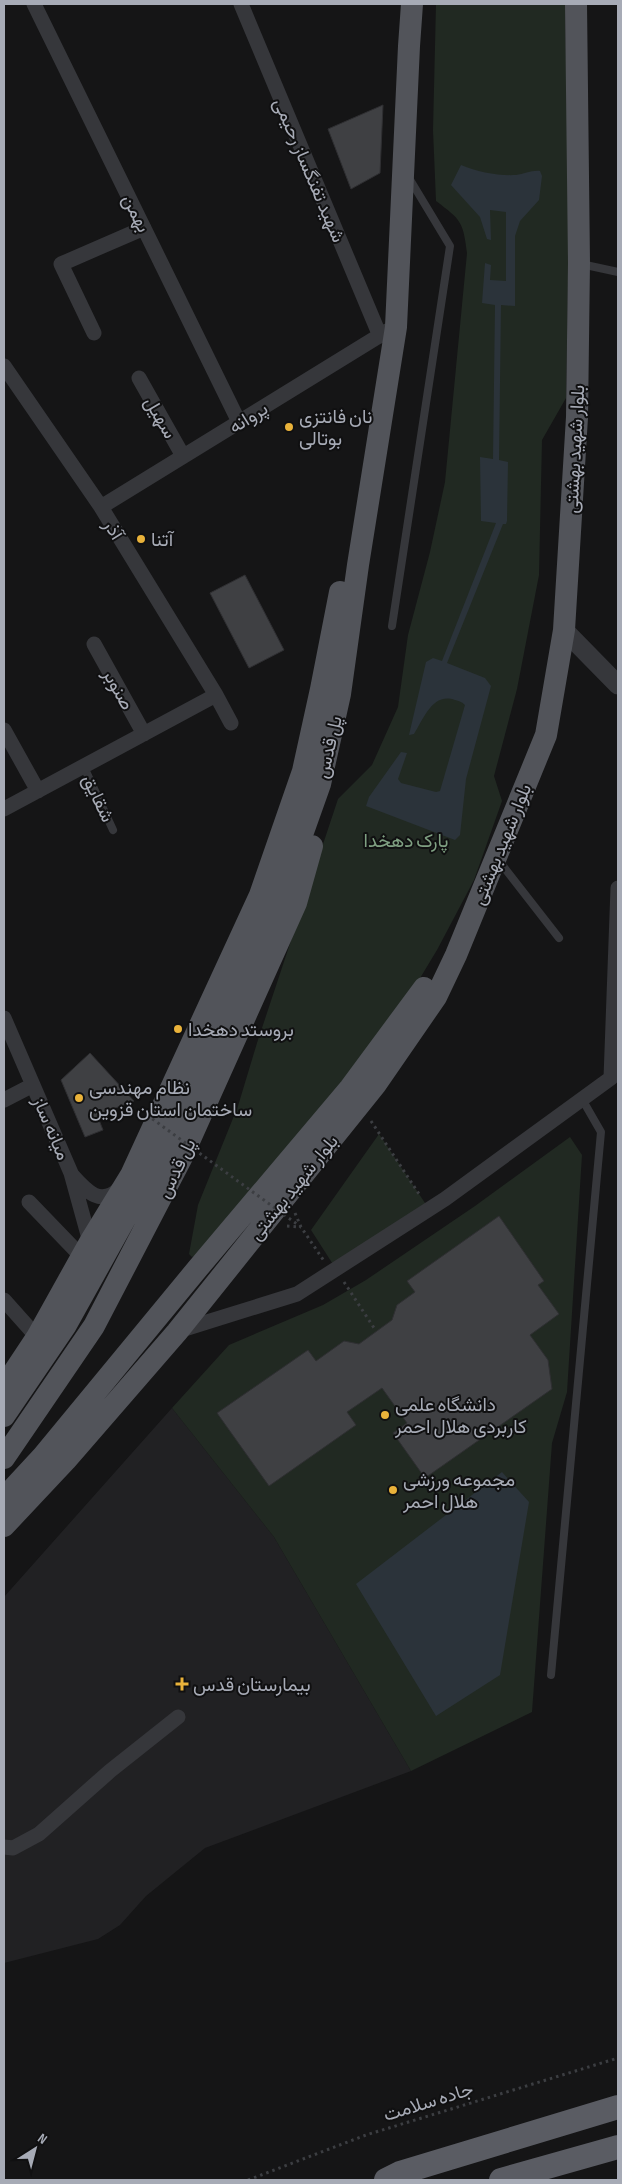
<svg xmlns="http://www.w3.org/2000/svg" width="622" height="2184" font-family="'Sofia Sans Condensed',Vazirmatn,sans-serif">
<rect width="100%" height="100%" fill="#151516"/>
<!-- built -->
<path fill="#212123" d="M172 1408 274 1537 411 1771 205 1848 146 1896 120 1925 98 1939 4 1963V1597Z"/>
<!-- green -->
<path fill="#212922" d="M436 4H565L569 224 566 398 542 440 539 575 517 689 494 776 502 801 474 880 437 950 390 1028 198 1254 192 1257 189 1254 198 1205 238 1106 257 1043 338 799 372 765 398 707 408 635 430 552 445 482 467 253C463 221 461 220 436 201L433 130Z
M379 1134 429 1209 336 1269 311 1230Z
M570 1137 582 1155 567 1392 552 1443 532 1712 411 1771 274 1537 172 1408 229 1345 323 1305 366 1280 475 1206Z"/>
<!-- water -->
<path fill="#2b333a" d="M461 165C478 172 498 176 516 175 524 174 532 170 540 171L542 176 539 200 520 221 515 236V306L501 305 499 460 508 462 507 521 506 524H503L447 663 485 678 491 686 466 779 460 835 455 840 366 806 369 797 401 752 407 753 398 779 401 783 436 792 440 791 465 705C462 702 459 701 455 700 433 692 424 718 414 734L409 735 426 662 433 658 442 661 496 523 481 521 480 457 493 459 495 305 482 303 485 263 491 265 490 280 506 281V212L490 210 491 240 487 239 480 217 451 185Z
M502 1472 529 1502 500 1675 436 1716 356 1584Z"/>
<!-- building -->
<path fill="#3f4043" stroke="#2f2f32" d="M383 105 380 173 351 189 328 129Z
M245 575 284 650 249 668 210 593Z
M90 1053 134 1101 97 1115 103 1130 85 1137 61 1080Z
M499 1216 544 1281 538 1285 559 1314 530 1335 548 1360 552 1389 425 1478 393 1433 407 1423 382 1388 347 1412 356 1425 269 1486 217 1413 308 1350 316 1361 344 1341 359 1344 392 1320 397 1305 415 1292 407 1281Z"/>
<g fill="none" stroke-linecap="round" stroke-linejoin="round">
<!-- path -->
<path stroke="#3c3e42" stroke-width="3" stroke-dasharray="2.5 4" stroke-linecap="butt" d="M371 1121 421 1197
M295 1213 301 1227 324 1261
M287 1226 301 1227
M344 1282 376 1331
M248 2180 366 2135 618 2058"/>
<!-- service -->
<path stroke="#36373b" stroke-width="8" d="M581 264 618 272
M392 626 450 246 409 178
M84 767 113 830
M499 861 559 938
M551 1675 601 1132 582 1099"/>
<!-- minor -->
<path stroke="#36373b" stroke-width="15" d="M34 4 239 422
M241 4 380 336
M94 333 61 264 144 228
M4 366 101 507 216 695 231 723
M139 378 183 456
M101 507 387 331
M94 644 144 734
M4 730 38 791
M4 809 216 695
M4 1018 71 1173 90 1242
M4 1100 33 1085
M72 1175C87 1192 101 1207 120 1188
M29 1202 82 1257
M4 1300 37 1337
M178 1331 297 1294 445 1199 611 1078 618 888
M4 1847 13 1848 39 1834 110 1771 178 1717"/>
<!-- tertiary -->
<path stroke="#36373b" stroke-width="19" d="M564 630 618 685"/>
<!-- primary -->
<path stroke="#52545a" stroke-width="22" d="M4 1387 37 1337 90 1242 131 1175 260 895 303 771 321 689 340 592
M4 1416 66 1325 166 1145 277 905 320 784 340 694 358 565 396 327 409 46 412 4
M4 1458 94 1326 182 1157 296 903 312 846
M4 1498 43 1456 198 1268 350 1088 424 988
M4 1526 66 1460 177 1332 376 1084 436 997 456 955 546 735 564 630 577 417 579 263 576 4"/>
<!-- trunk -->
<path stroke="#5a5c63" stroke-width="24" d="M386 2180 400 2173 618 2107
M501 2180 618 2147"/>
<!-- path-bridge -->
<path stroke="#3c3e42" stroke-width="3" stroke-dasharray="2.5 4" stroke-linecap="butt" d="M147 1115 301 1227"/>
</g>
<!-- markers -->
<g fill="#e9b23a" stroke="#101011" stroke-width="2">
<circle cx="289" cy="427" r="5"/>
<circle cx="141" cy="539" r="5"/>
<circle cx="178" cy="1029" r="5"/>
<circle cx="79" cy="1098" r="5"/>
<circle cx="385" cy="1415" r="5"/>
<circle cx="393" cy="1490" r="5"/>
<path d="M179.5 1676.5h5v5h5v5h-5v5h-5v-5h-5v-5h5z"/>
</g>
<g text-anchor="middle" stroke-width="4" stroke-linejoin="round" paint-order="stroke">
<!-- street labels -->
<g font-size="19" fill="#a7abb6" stroke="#101011">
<text transform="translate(310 170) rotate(67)" y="7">شهید تفنگساز رحیمی</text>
<text transform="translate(137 213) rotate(64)" y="7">بهمن</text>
<text transform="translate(161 417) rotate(60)" y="7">سهیل</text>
<text transform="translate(248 417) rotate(-32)" y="7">پروانه</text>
<text transform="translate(574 449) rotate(-87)" y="7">بلوار شهید بهشتی</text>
<text transform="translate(114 529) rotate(58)" y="7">آذر</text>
<text transform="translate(119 689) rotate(61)" y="7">صنوبر</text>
<text transform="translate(328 747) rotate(-77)" y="7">پل قدس</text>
<text transform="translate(99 798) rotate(65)" y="7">شقایق</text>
<text transform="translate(501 844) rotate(-68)" y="7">بلوار شهید بهشتی</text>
<text transform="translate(52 1128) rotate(67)" y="7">میانه ساز</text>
<text transform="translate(176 1168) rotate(-64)" y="7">پل قدس</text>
<text transform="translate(293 1187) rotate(-51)" y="7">بلوار شهید بهشتی</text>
<text transform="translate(428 2101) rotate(-17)" y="7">جاده سلامت</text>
</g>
<!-- poi labels -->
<g font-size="19" fill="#a7abb6" stroke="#101011" text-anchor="start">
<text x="299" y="423">نان فانتزی<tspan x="299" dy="22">بوتالی</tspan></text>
<text x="151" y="546">آتنا</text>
<text x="188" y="1036">بروستد دهخدا</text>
<text x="89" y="1094">نظام مهندسی<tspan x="89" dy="22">ساختمان استان قزوین</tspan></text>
<text x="395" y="1411">دانشگاه علمی<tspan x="395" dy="22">کاربردی هلال احمر</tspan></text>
<text x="403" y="1486">مجموعه ورزشی<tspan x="403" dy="22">هلال احمر</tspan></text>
<text x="193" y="1691">بیمارستان قدس</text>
</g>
<!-- park labels -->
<g font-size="19" fill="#7fa082" stroke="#101011">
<text x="406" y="847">پارک دهخدا</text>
</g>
</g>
<!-- border -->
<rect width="622" height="2184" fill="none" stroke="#a7abb6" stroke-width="10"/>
<!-- north arrow -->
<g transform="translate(35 2149) rotate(36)" stroke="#101011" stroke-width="4" paint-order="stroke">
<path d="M0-4L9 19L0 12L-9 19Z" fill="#a7abb6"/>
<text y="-8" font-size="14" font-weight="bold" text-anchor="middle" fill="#a7abb6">N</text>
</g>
</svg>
